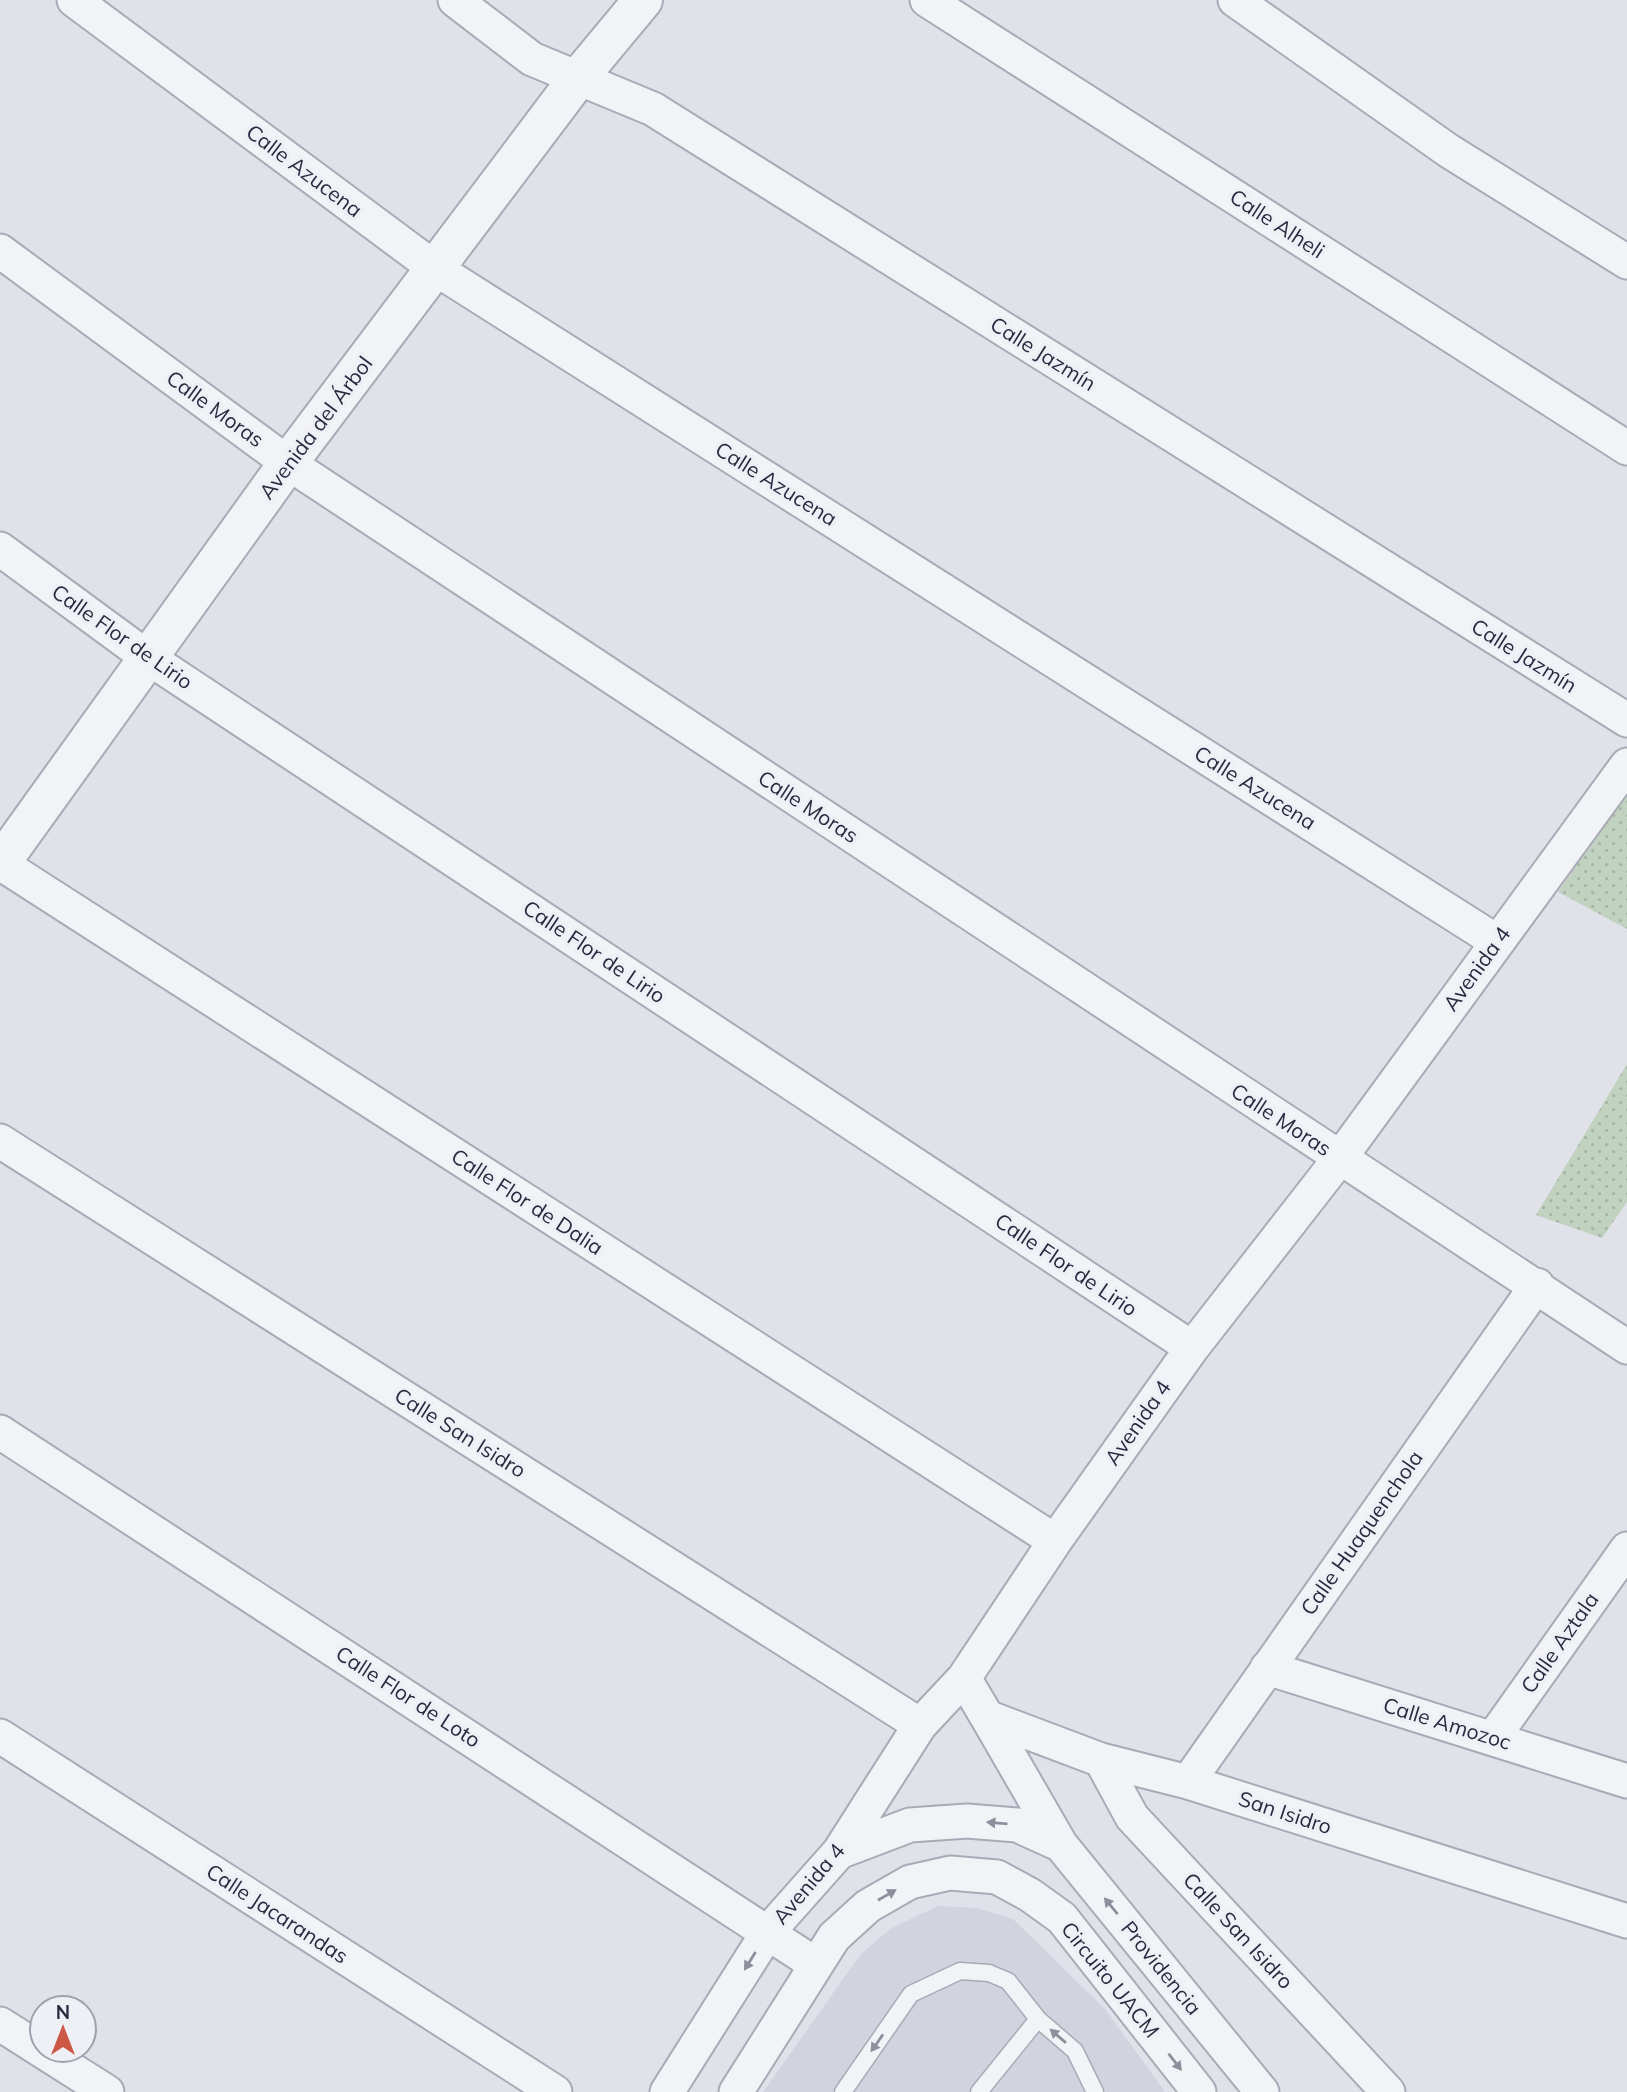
<svg xmlns="http://www.w3.org/2000/svg" width="1627" height="2092" font-family="Mulish,sans-serif">
<defs>
<pattern id="grass-dots" width="8" height="8" patternUnits="userSpaceOnUse" patternTransform="scale(1.75)"><rect width="8" height="8" fill="#c1d2c1"/><path d="M2 2h.1M6 6h.1" fill="none" stroke="#a6b4a7" stroke-width="1.8" stroke-linecap="round"/></pattern>
</defs>
<rect width="100%" height="100%" fill="#e0e1e9"/>
<!-- built -->
<path fill="#d2d3de" d="M938 1906 977 1908 1013 1919 1105 2009 1165 2092H763L860 1955 890 1929Z"/>
<!-- grass -->
<path fill="url(#grass-dots)" d="M1627 794V929L1558 892Z
M1627 1064V1202L1602 1238 1536 1215Z"/>
<g fill="none" stroke-linecap="round" stroke-linejoin="round">
<defs>
<path id="service" d="M843 2092 911 1994 960 1971 989 1973 1008 1981 1038 2019 1075 2051 1095 2092
M979 2092 1038 2019"/>
<path id="minor" d="M74 0 436 269 1496 941
M455 0 532 59 653 109 1627 720
M927 0 1627 448
M1235 0 1449 151 1627 262
M0 251 288 463 1627 1347
M0 549 147 657 1192 1348
M0 863 1055 1541
M0 1141 920 1725
M0 1432 815 1964
M1267 1668 1627 1781
M964 1678 987 1717 1101 1760 1188 1782 1627 1921
M987 1717 1061 1845 1262 2092
M0 1736 555 2092
M1493 1738 1627 1549
M1101 1760 1132 1817 1388 2092
M1188 1782 1537 1285
M839 1852 910 1825 967 1821 1017 1825 1061 1845
M0 2024 107 2092
M667 2092 768 1932 839 1852 920 1725 964 1678 1055 1541 1192 1348 1340 1158 1627 765
M736 2092 834 1937 868 1906 910 1882 950 1873 997 1877 1030 1895 1062 1918 1199 2092"/>
<path id="tertiary" d="M0 864 288 463 579 77 643 0"/>
</defs>
<!-- service casing -->
<use href="#service" stroke="#a9aab6" stroke-width="19"/>
<!-- minor casing -->
<use href="#minor" stroke="#a9aab6" stroke-width="37"/>
<!-- tertiary casing -->
<use href="#tertiary" stroke="#a9aab6" stroke-width="42"/>
<!-- service -->
<use href="#service" stroke="#f2f3f7" stroke-width="16"/>
<!-- minor -->
<use href="#minor" stroke="#f2f3f7" stroke-width="33"/>
<!-- tertiary -->
<use href="#tertiary" stroke="#f2f3f7" stroke-width="38"/>
</g>
<!-- one-way arrows -->
<defs><path id="oneway-solid" d="M-6-.8H1V-3.2L6.5 0L1 3.2V.8H-6Z" transform="scale(1.75)"/></defs>
<g fill="#8d8f9c">
<use href="#oneway-solid" transform="translate(997 1823) rotate(-175)"/>
<use href="#oneway-solid" transform="translate(887 1895) rotate(-30)"/>
<use href="#oneway-solid" transform="translate(1111 1906) rotate(-129)"/>
<use href="#oneway-solid" transform="translate(750 1961) rotate(122)"/>
<use href="#oneway-solid" transform="translate(1058 2036) rotate(-139)"/>
<use href="#oneway-solid" transform="translate(877 2043) rotate(125)"/>
<use href="#oneway-solid" transform="translate(1175 2062) rotate(52)"/>
</g>
<g text-anchor="middle" stroke-width="7" stroke-linejoin="round" paint-order="stroke">
<!-- street labels -->
<g font-size="21" fill="#282b40" stroke="#eff0f6">
<text transform="translate(304 171) rotate(37)" y="7">Calle Azucena</text>
<text transform="translate(1277 224) rotate(33)" y="7">Calle Alheli</text>
<text transform="translate(1043 354) rotate(32)" y="7">Calle Jazmín</text>
<text transform="translate(215 409) rotate(36)" y="7">Calle Moras</text>
<text transform="translate(316 428) rotate(-53)" y="7">Avenida del Árbol</text>
<text transform="translate(776 484) rotate(32)" y="7">Calle Azucena</text>
<text transform="translate(122 637) rotate(35)" y="7">Calle Flor de Lirio</text>
<text transform="translate(1524 656) rotate(32)" y="7">Calle Jazmín</text>
<text transform="translate(1255 788) rotate(32)" y="7">Calle Azucena</text>
<text transform="translate(808 807) rotate(33)" y="7">Calle Moras</text>
<text transform="translate(594 952) rotate(34)" y="7">Calle Flor de Lirio</text>
<text transform="translate(1477 969) rotate(-54)" y="7">Avenida 4</text>
<text transform="translate(1281 1120) rotate(33)" y="7">Calle Moras</text>
<text transform="translate(527 1202) rotate(33)" y="7">Calle Flor de Dalia</text>
<text transform="translate(1066 1265) rotate(34)" y="7">Calle Flor de Lirio</text>
<text transform="translate(1138 1423) rotate(-55)" y="7">Avenida 4</text>
<text transform="translate(460 1433) rotate(32)" y="7">Calle San Isidro</text>
<text transform="translate(1362 1533) rotate(-55)" y="7">Calle Huaquenchola</text>
<text transform="translate(1560 1643) rotate(-55)" y="7">Calle Aztala</text>
<text transform="translate(408 1697) rotate(33)" y="7">Calle Flor de Loto</text>
<text transform="translate(1447 1724) rotate(17)" y="7">Calle Amozoc</text>
<text transform="translate(1285 1813) rotate(18)" y="7">San Isidro</text>
<text transform="translate(809 1884) rotate(-50)" y="7">Avenida 4</text>
<text transform="translate(277 1914) rotate(33)" y="7">Calle Jacarandas</text>
<text transform="translate(1238 1931) rotate(47)" y="7">Calle San Isidro</text>
<text transform="translate(1161 1968) rotate(51)" y="7">Providencia</text>
<text transform="translate(1110 1980) rotate(51)" y="7">Circuito UACM</text>
</g>
</g>
<!-- north arrow -->
<g transform="translate(63 2029)"><circle r="33" fill="#eff0f6" stroke="#9fa1ad" stroke-width="2"/>
<path d="M0-5L12 26L0 18L-12 26Z" fill="#cd5745"/>
<text y="-10" font-size="19" font-weight="bold" text-anchor="middle" fill="#282b40">N</text>
</g>
</svg>
